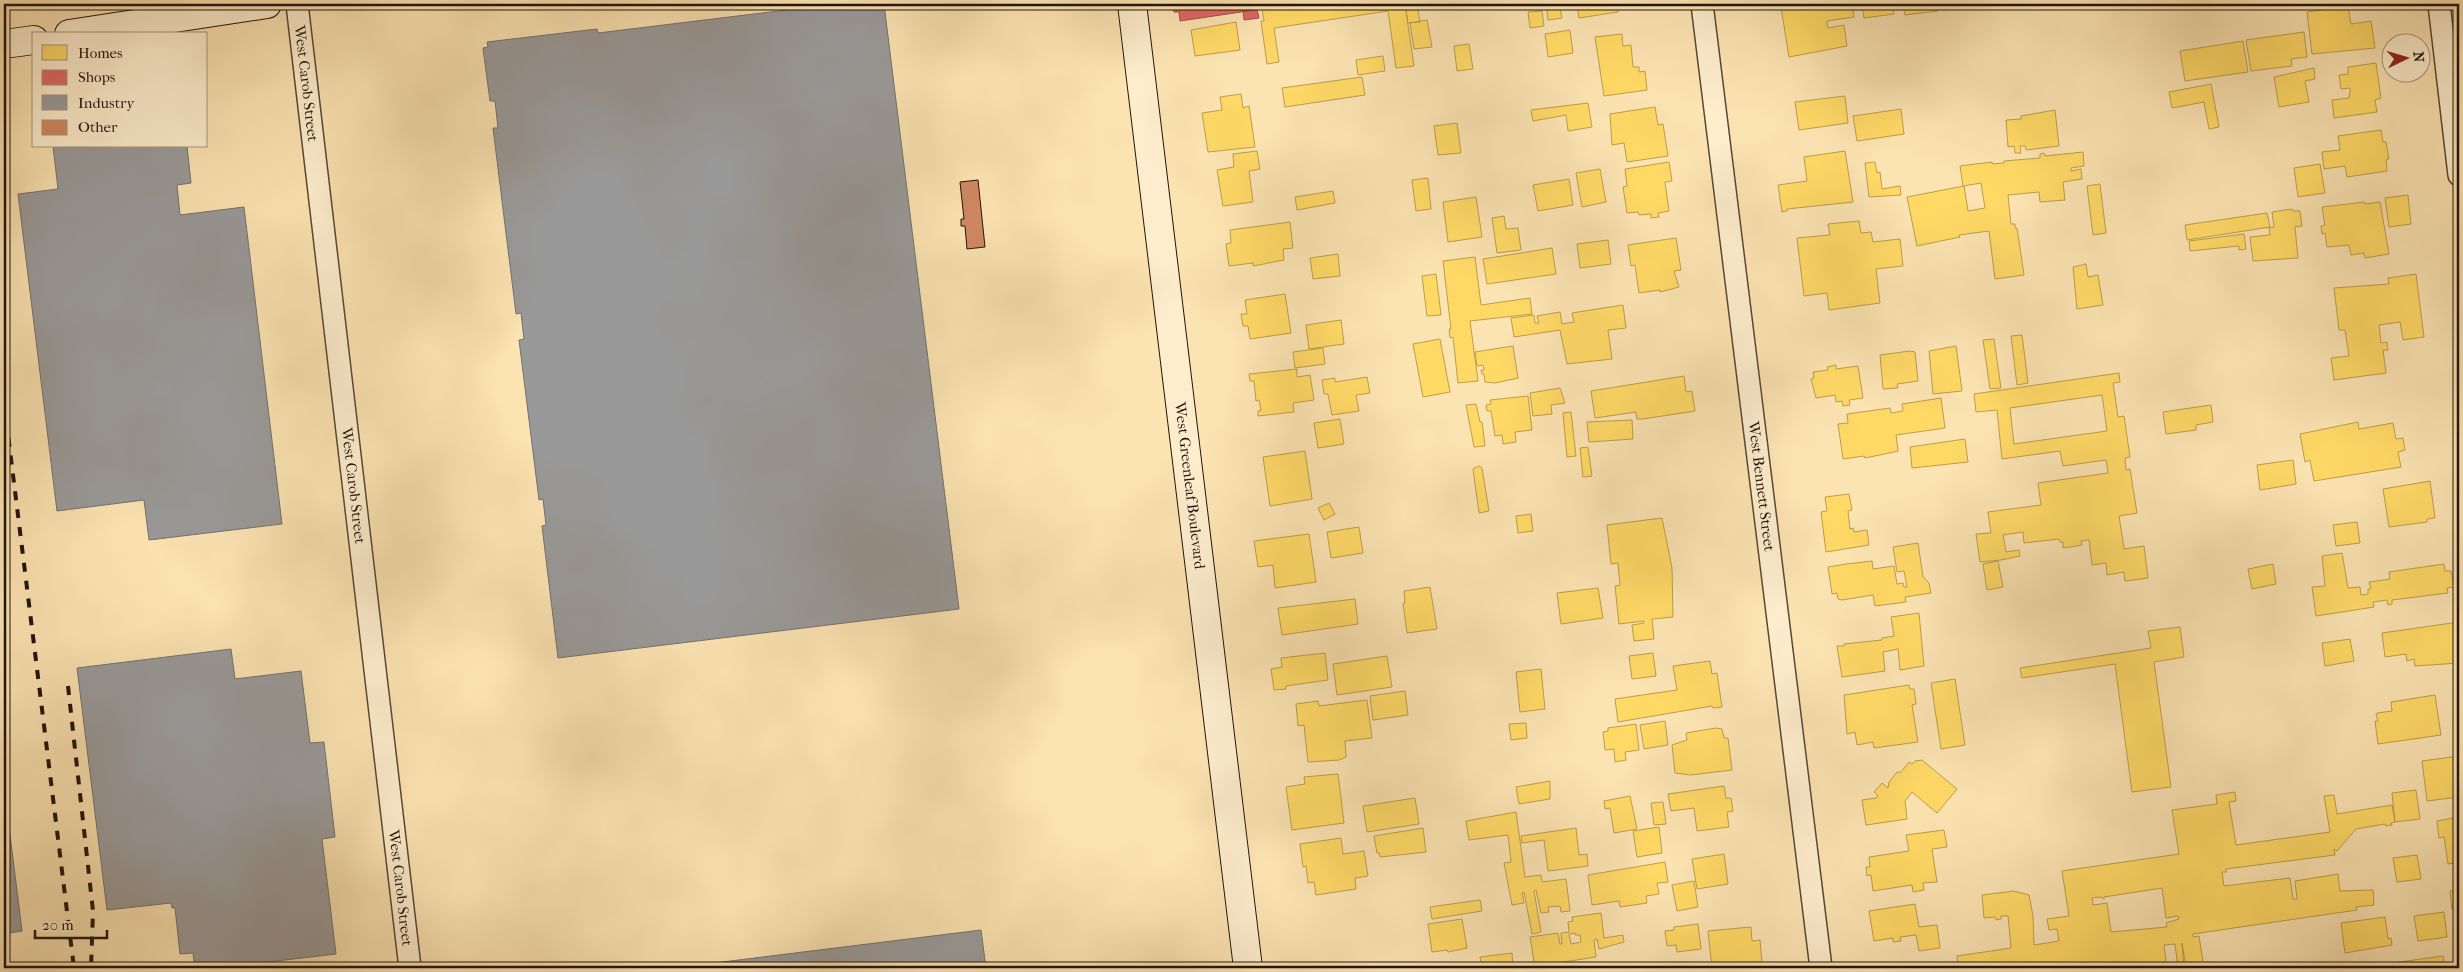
<svg xmlns="http://www.w3.org/2000/svg" width="2463" height="972" font-family="'IM FELL French Canon',serif">
<rect width="100%" height="100%" fill="#fce3b2"/>
<filter id="stains"><feTurbulence type="fractalNoise" baseFrequency=".004" numOctaves="4"/><feColorMatrix values="0 0 0 0 .2 0 0 0 0 .09 0 0 0 0 .02 0 0 0 .5 -.17"/></filter>
<radialGradient id="worn" r=".72"><stop offset=".6" stop-color="#630" stop-opacity="0"/><stop offset="1" stop-color="#630" stop-opacity=".3"/></radialGradient>
<!-- homes -->
<path fill="#ffd966" stroke="#bc9e4a" fill-rule="evenodd" d="M1295 4H1405L1414 66 1396 68 1388 11 1274 28 1279 62 1267 64 1261 21H1264L1262 9Z
M1405 4H1417L1420 22 1408 23Z
M1577 4H1617L1618 12 1579 18Z
M1805 4H1852L1854 17 1827 21 1828 28 1844 25 1847 46 1789 57 1781 7Z
M1862 4H1893L1894 14 1864 18Z
M1903 4H1937L1938 11 1905 15Z
M2348 6 2351 24 2371 21 2375 48 2312 54 2307 12Z
M1560 8 1562 18 1548 20 1547 10Z
M1542 11 1544 26 1530 28 1528 12Z
M1427 20 1432 47 1414 49 1410 23Z
M1236 22 1240 50 1195 56 1191 30Z
M1570 30 1573 53 1548 57 1545 34Z
M2304 32 2307 57 2291 59 2292 66 2251 71 2246 40Z
M1622 34 1623 46 1631 45 1633 67H1639V72L1645 71 1647 90 1604 96 1595 37Z
M2243 41 2248 72 2185 81 2180 51Z
M1469 44 1473 69 1457 71 1454 46Z
M1383 56 1385 71 1358 75 1356 60Z
M2376 63 2381 98 2375 100 2377 112 2334 118 2332 100 2349 98 2350 92V88L2341 89 2339 75 2348 74V67Z
M2314 68 2315 79 2305 81 2309 102 2279 107 2274 77Z
M1362 77 1365 95 1285 107 1282 88Z
M2211 84 2219 127 2209 129 2204 102 2172 108 2169 92Z
M1241 94 1243 108 1249 106 1255 147 1208 152 1202 113 1222 110 1220 97Z
M1845 96 1848 123 1799 130 1795 102Z
M1588 103 1592 127 1568 131 1566 115 1533 121 1531 110Z
M1655 107 1658 125 1663 124 1668 156 1627 162 1624 143 1612 145 1610 114Z
M1901 109 1904 134 1857 141 1853 116Z
M2055 110 2059 146 2026 150 2025 146H2020L2021 153H2015L2014 146 2008 147 2006 120 2021 119V116Z
M1457 123 1461 153 1438 155 1434 126Z
M2381 130 2383 142H2386L2389 159 2386 160 2387 171 2347 177 2345 166 2324 169 2322 152 2340 150 2338 136Z
M1257 151 1260 169 1249 171 1253 202 1223 206 1217 170 1234 167 1233 154Z
M1845 151 1853 202 1787 209V211L1782 212 1778 185 1807 181 1804 157Z
M2083 152 2084 166 2071 168V171L2081 169 2082 179 2063 182 2065 200 2040 202 2039 192 2008 195 2011 224H2015V228H2017L2024 275 1995 279 1989 231 1959 235 1960 237 1917 246 1907 197 1964 186 1968 211 1985 208 1981 183 1963 186 1960 166 1992 162V164L2004 163V161L2040 158V154L2044 153 2045 156Z
M1669 162 1672 181 1665 182 1669 211 1658 213 1659 217 1651 218V214L1639 215 1638 212 1627 213 1623 187 1627 186 1625 169Z
M1875 162 1877 173 1880 172 1882 189 1900 186 1901 195 1869 197 1865 163Z
M2320 164 2325 193 2298 197 2294 168Z
M1600 169 1606 202 1582 207 1576 173Z
M1428 178 1431 209 1416 211 1412 180Z
M1569 179 1573 205 1538 211 1533 185Z
M2100 184 2106 233 2093 235 2087 186Z
M1333 191 1335 203 1297 210 1295 197Z
M2408 195 2411 224 2389 227 2385 198Z
M1476 197 1482 237 1448 242 1443 202Z
M2365 202V204L2380 202 2389 254 2365 258 2364 253 2351 255 2349 245 2327 247 2325 233 2322 234 2321 226 2325 225 2322 207Z
M2292 209 2293 211H2300L2302 226 2295 227 2298 258 2253 261 2250 237 2270 235 2269 228 2274 227 2272 212Z
M2267 213 2270 227 2187 240 2185 225Z
M1504 216 1506 229 1518 228 1521 250 1497 253 1492 218Z
M1859 221 1861 233 1871 232 1873 242 1900 239 1903 266 1876 269 1880 303 1829 310 1827 293 1804 296 1797 238 1830 235 1828 224Z
M1290 222 1293 248 1283 249 1284 260 1253 266V263L1229 266 1226 244 1231 243 1230 230Z
M2244 234 2246 249 2239 250V246L2190 251 2189 241Z
M1676 238 1681 270 1674 271 1679 287 1660 292V290L1639 293 1635 265 1631 266 1628 245Z
M1608 240 1611 264 1580 268 1577 244Z
M1552 248 1556 274 1487 284 1483 259Z
M1338 254 1340 276 1313 279 1310 258Z
M1475 257 1481 305 1530 298 1532 314 1470 321 1478 381 1458 383 1453 337 1450 338 1449 329H1451L1443 261Z
M2086 264 2088 277 2098 275 2103 305 2077 309 2073 267Z
M1436 274 1441 315 1427 316 1422 276Z
M2416 274 2424 337 2403 340 2400 322 2379 325 2381 343 2387 342 2388 350H2383L2386 373 2334 380 2331 358 2349 356 2345 330H2339L2334 288 2389 284 2388 278Z
M1285 294 1291 333 1250 339 1248 326H1243L1241 314H1247L1245 300Z
M1623 305 1626 328 1608 330 1612 359 1567 364 1560 330 1514 337 1511 318 1534 315 1535 323H1539L1537 316 1560 312 1562 324 1574 322 1572 313Z
M1341 320 1344 344 1309 349 1306 325Z
M2022 335 2028 383 2017 385 2011 336Z
M1440 339 1450 392 1423 397 1413 344Z
M1994 339 2001 388 1990 389 1983 340Z
M1513 346 1518 378 1495 383 1485 382 1484 374H1482L1481 370H1484L1483 365 1477 366 1475 352Z
M1956 346 1962 391 1933 394 1929 351Z
M1323 348 1325 364 1295 368 1293 352Z
M1910 351 1915 352 1918 381 1897 384 1898 388 1883 389 1880 355Z
M1836 365V369L1858 366 1863 398 1849 400 1850 405 1843 406 1842 401 1836 402 1835 395 1816 398 1811 379 1814 378 1813 372 1828 370 1827 367Z
M1297 369V377L1310 375 1314 400 1293 403 1294 412 1258 416V411H1261L1259 400 1256 401 1254 381H1250L1249 374Z
M2119 373 2120 382 2113 383 2118 417 2124 416 2130 457 2125 458 2126 470 2130 469 2137 513 2119 516 2124 549 2144 546 2148 578 2125 581 2124 572 2107 575 2106 563 2092 565 2089 540 2081 541 2082 545 2063 548V542H2060L2059 539 2024 543 2023 532 2003 535 2006 552 2019 550 2020 556 2001 560 1980 562 1976 534 1991 533 1988 512 2041 505 2038 483 2108 473 2106 460 2063 466 2060 451 2002 459 1997 410 1976 412 1974 394ZM2102 395 2107 431 2014 444 2010 408Z
M1684 376 1686 392 1692 391 1695 411 1643 419H1637L1636 412 1595 418 1591 391Z
M1367 377 1370 393 1356 395 1359 411 1332 415 1328 394H1324L1322 380 1335 378V382Z
M1560 388 1565 403 1551 405 1552 414 1533 416 1530 393Z
M1528 396 1532 430 1515 432 1516 442 1503 444 1502 435 1495 436 1491 411H1487L1486 405 1491 404 1490 400Z
M1941 398 1945 428 1896 435 1898 451 1894 452 1865 458 1864 456 1843 459 1838 424 1848 423 1847 414 1890 408 1891 413 1903 411 1902 404Z
M1476 404 1480 422H1482L1485 446 1474 447 1466 405Z
M2211 405 2213 422 2196 425V430L2166 434 2163 412Z
M1571 412 1576 456 1567 457 1563 413Z
M1340 419 1344 444 1318 448 1314 423Z
M1632 420 1633 439 1589 442 1587 422Z
M2358 422 2359 429 2393 423 2396 439 2403 438 2405 450 2398 452 2401 467 2314 481 2310 460 2305 462 2300 434Z
M1965 439 1968 462 1912 468 1910 447Z
M1588 447 1592 476 1583 477 1580 448Z
M1305 451 1312 499 1270 506 1263 457Z
M2293 460 2296 484 2260 490 2257 465Z
M1479 466 1482 468 1489 511 1479 513 1473 469Z
M2430 481 2435 518 2427 519V522L2389 527 2383 489Z
M1849 494 1852 510 1848 511 1850 529 1853 528 1854 532 1867 530 1869 545 1826 552 1821 512 1827 511 1825 497Z
M1329 503 1335 514 1324 520 1318 508Z
M1531 514 1533 531 1518 533 1516 516Z
M1662 518 1672 568 1673 617 1652 619 1654 639 1634 641 1632 625 1644 623V621L1619 624 1615 586 1620 585 1618 563 1611 564 1607 525Z
M2357 522 2360 543 2336 546 2333 525Z
M1359 527 1363 553 1331 558 1327 532Z
M1309 534 1316 582 1275 588 1273 565 1258 567 1254 541Z
M1918 543 1923 577 1929 583 1931 593 1905 597 1906 602 1875 606 1873 595 1842 600 1838 599 1837 593 1832 594 1828 567 1846 564 1872 561 1873 569 1894 566 1897 584 1903 583 1904 587H1907L1904 571 1897 572 1893 547Z
M2342 553 2348 588 2360 587 2361 595 2368 594V589H2371L2369 582 2390 579 2389 572 2444 564 2445 571H2451L2454 587 2447 588 2448 593 2392 600V604L2388 605 2387 600 2373 602 2374 607 2316 616 2312 587 2325 586 2322 556Z
M1998 561 2003 587 1987 590 1983 564Z
M2273 564 2276 584 2252 589 2248 569Z
M1430 587 1437 629 1407 633 1403 603H1405L1404 591Z
M1598 588 1603 618 1561 624 1557 593Z
M1355 599 1358 624 1282 635 1278 608Z
M1919 613 1924 666 1900 670 1898 649 1883 652 1885 671 1842 677 1837 646H1844V644L1882 640V638L1894 636 1891 617Z
M2459 622V663L2415 666 2414 659 2407 661 2406 654 2385 657 2382 633Z
M2180 627 2184 657 2154 662 2171 787 2132 792 2115 664 2022 678 2020 668 2151 648 2148 631Z
M2350 639 2354 661 2325 666 2322 643Z
M1325 653 1328 680 1286 686V689L1274 690 1271 669 1282 667 1281 658Z
M1653 653 1656 676 1632 679 1629 656Z
M1387 656 1392 687 1337 695 1333 664Z
M1710 661 1712 674 1717 673 1722 707 1713 708 1712 706 1618 722 1615 699 1677 690 1673 666Z
M1541 669 1545 709 1520 712 1516 672Z
M1955 679 1965 745 1941 749 1931 683Z
M1909 685 1910 689H1914L1916 704 1912 705 1918 742 1874 748 1873 742 1857 745 1855 732 1847 734 1844 695Z
M1405 691 1408 715 1373 720 1370 696Z
M2435 695 2441 735 2378 744 2375 721H2378L2376 715 2377 713 2392 711 2391 702Z
M1367 700 1372 738 1345 741 1346 757 1339 760 1308 762 1304 725 1298 726 1296 704 1318 701 1319 706Z
M1665 721 1668 745 1644 749 1640 725Z
M1526 723 1527 738 1511 740 1509 724Z
M1636 724 1639 750 1625 752 1626 760 1615 762 1614 749 1605 750 1603 732 1608 731V728Z
M1716 728 1722 729 1724 738H1728L1732 770 1691 775 1675 773 1672 745 1687 740 1686 733Z
M2459 756V797L2427 801 2422 761Z
M1922 760 1957 789 1937 813 1912 792 1905 801 1907 819 1866 825 1862 800 1876 798 1878 796 1874 792 1882 783 1888 788 1889 782 1897 772H1901L1909 762 1912 764 1915 761Z
M1338 774 1344 823 1292 830 1286 787 1305 784 1304 777Z
M1550 781V799L1519 804 1516 787Z
M1724 786 1726 798H1731L1733 811 1727 812 1729 827 1697 831 1694 808 1671 811 1668 794Z
M2416 790 2420 819 2395 822 2392 793Z
M2235 792 2236 801 2229 802 2236 845 2330 832 2324 796 2334 795 2337 814 2392 805 2395 822 2391 823 2392 825 2386 826 2385 824 2356 829 2337 851 2334 849 2335 855 2226 869V872H2222L2224 886 2290 878 2293 899H2297L2295 881 2338 874 2340 891 2373 890 2374 905 2356 907 2357 910 2193 934V937L2199 936 2204 968H2186L2182 943 2184 968H2178L2175 944 2164 945 2167 968H1958L1957 956 2011 948 2008 916H2001V919L1996 920 1995 917 1984 918 1982 895 2014 891 2029 895 2033 916 2034 945 2059 941 2057 929 2049 930 2047 919 2069 916 2062 871 2179 854 2172 810 2217 804 2216 795ZM2162 888 2166 918 2178 916 2179 919 2166 923 2167 927 2111 932 2107 903 2093 905 2092 898 2101 897 2104 899V897Z
M1630 796 1637 829 1614 833 1610 808 1605 809 1604 801Z
M1415 798 1419 824 1367 832 1363 806Z
M1663 802 1666 824 1654 825 1651 803Z
M1516 812 1525 877 1541 875 1542 882 1566 879 1570 911 1561 912 1560 906 1548 907 1549 912 1541 913 1536 890 1534 891 1541 932 1532 934 1524 892 1522 893 1524 903 1512 905 1504 863 1511 862 1508 835 1469 840 1466 821Z
M2459 817V862L2448 864 2444 837 2439 838 2437 821Z
M1659 827 1662 853 1637 857 1633 831Z
M1423 828 1426 852 1380 857 1379 853H1377L1374 836Z
M1576 828 1579 855 1587 854 1588 866 1548 871 1544 840 1522 843 1521 836Z
M1944 830 1947 847 1932 849 1937 882 1923 883 1924 890 1913 892 1912 885 1873 891 1871 875 1867 876 1866 867H1870L1869 857 1909 851 1906 835Z
M1341 838 1343 854 1364 851 1368 876 1355 878 1356 889 1316 895 1314 882 1308 883 1306 866 1303 867 1300 844Z
M1724 854 1728 884 1697 889 1692 859Z
M2417 855 2421 879 2397 882 2393 858Z
M1665 862 1668 882 1657 883 1659 894 1646 896 1647 903 1620 907 1619 901 1592 905 1588 875Z
M1694 881 1698 907 1677 911 1672 885Z
M2459 890V908L2452 909 2450 891Z
M1480 900 1482 911 1432 919 1430 907Z
M1915 904 1919 927 1937 925 1940 948 1919 951 1916 935 1900 937 1901 941 1893 942V938L1874 941 1869 911Z
M2444 912 2447 937 2418 941 2414 916Z
M1601 913 1604 938 1623 935 1624 942 1599 949 1597 939 1594 940 1596 957 1557 963V968H1535L1530 937 1558 933 1560 944H1562L1561 933 1569 932 1568 922 1573 921 1572 917ZM1575 933V935H1580L1581 942 1571 944 1569 934Z
M2385 917 2388 939 2391 938 2392 945 2345 953 2341 923Z
M1462 919 1467 948 1448 952 1447 950 1432 952 1428 924Z
M1698 924 1701 949 1677 952 1676 945 1667 946 1665 931 1674 930V927Z
M1751 927 1752 941 1760 940 1762 963 1756 964V968H1712L1708 931Z
M1512 953 1513 968H1482L1480 957Z
M2443 956 2445 968H2363V967Z
M1944 964 1945 968H1932V965Z"/>
<!-- shops -->
<path fill="#e06666" stroke="#a74d4a" d="M1173 4H1295L1180 21 1179 12H1174Z
M1257 9 1259 18 1244 20 1243 11Z"/>
<!-- industry -->
<path fill="#999" stroke="#75716e" d="M836 4H884L959 609 558 658 542 526 546 525 543 499 539 500 519 340 524 339 521 313 516 314 493 128H498L495 101H490L483 48 488 47 487 42 597 29 598 33Z
M53 146H187L191 183 177 185 180 215 244 207 282 524 149 540 144 500 57 511 18 194 58 189Z
M231 649 235 679 301 671 310 743 324 742 335 837 322 839 336 954 217 968H195L193 953 180 954 175 908H172L171 903 107 910 77 668Z
M4 787 22 931 4 934Z
M981 930 986 968H674Z"/>
<!-- building -->
<path fill="#d08862" stroke="#21140a" d="M978 180 985 247 967 249 965 226H961V219H964L960 182Z"/>
<g fill="none" stroke-linecap="round" stroke-linejoin="round">
<defs>
<g id="street">
<path id="s1" d="M297 4 410 968"/>
<path id="s2" d="M1702 4 1821 968"/>
<path d="M2439 4 2459 175"/>
</g>
<g id="secondary">
<path id="s3" d="M1132 4 1248 968"/>
<path d="M69 34 267 4"/>
<path d="M4 44 34 40"/>
</g>
</defs>
<!-- street casing -->
<use href="#street" stroke="#584834" stroke-width="24"/>
<!-- secondary casing -->
<use href="#secondary" stroke="#21140a" stroke-width="30"/>
<!-- street -->
<use href="#street" stroke="#fdedcd" stroke-width="21"/>
<!-- secondary -->
<use href="#secondary" stroke="#fdedcd" stroke-width="28"/>
<!-- rail -->
<path stroke="#21140a" stroke-width="4" stroke-dasharray="9 9" stroke-linecap="butt" d="M4 402 74 968
M68 686 93 911 91 968"/>
</g>
<g text-anchor="middle" stroke-width="5" stroke-linejoin="round" paint-order="stroke">
<!-- street labels -->
<g font-size="15" fill="#21140a" stroke="#fdedcd">
<text dy="5" stroke="none"><textPath href="#s1" startOffset="80">West Carob Street</textPath></text>
<text dy="5" stroke="none"><textPath href="#s1" startOffset="485">West Carob Street</textPath></text>
<text dy="5" stroke="none"><textPath href="#s3" startOffset="485">West Greenleaf Boulevard</textPath></text>
<text dy="5" stroke="none"><textPath href="#s2" startOffset="486">West Bennett Street</textPath></text>
<text dy="5" stroke="none"><textPath href="#s1" startOffset="890">West Carob Street</textPath></text>
</g>
</g>
<!-- margin -->
<rect width="2463" height="972" fill="none" stroke="#fce3b2" stroke-width="20"/>
<rect x="5" y="5" width="2453" height="962" fill="none" stroke="#21140a" stroke-width="2.5"/>
<rect x="10" y="10" width="2443" height="952" fill="none" stroke="#21140a"/>
<!-- legend -->
<rect x="32" y="32" width="175" height="115" fill="#fdedcd" stroke="#a5967f"/>
<rect x="42" y="45" width="25" height="15" fill="#ffd966" stroke="#a5967f"/>
<text x="78" y="58" font-size="15" fill="#21140a">Homes</text>
<rect x="42" y="70" width="25" height="15" fill="#e06666" stroke="#a5967f"/>
<text x="78" y="82" font-size="15" fill="#21140a">Shops</text>
<rect x="42" y="95" width="25" height="15" fill="#999999" stroke="#a5967f"/>
<text x="78" y="108" font-size="15" fill="#21140a">Industry</text>
<rect x="42" y="120" width="25" height="15" fill="#d08862" stroke="#a5967f"/>
<text x="78" y="132" font-size="15" fill="#21140a">Other</text>
<!-- north arrow -->
<g transform="translate(2406 58) rotate(85)"><circle r="24" fill="#fdedcd" stroke="#a5967f"/>
<path d="M0-4L9 19L0 12L-9 19Z" fill="#8f2418"/>
<text y="-8" font-size="14" font-weight="bold" text-anchor="middle" fill="#21140a">N</text>
</g>
<!-- scale -->
<path d="M35 930v8h72v-8" fill="none" stroke="#21140a" stroke-width="2.5"/>
<text x="42" y="930" font-size="15" fill="#21140a" stroke="#fdedcd" stroke-width="4" paint-order="stroke">20 m</text>
<rect width="100%" height="100%" filter="url(#stains)"/>
<rect width="100%" height="100%" fill="url(#worn)"/>
</svg>
